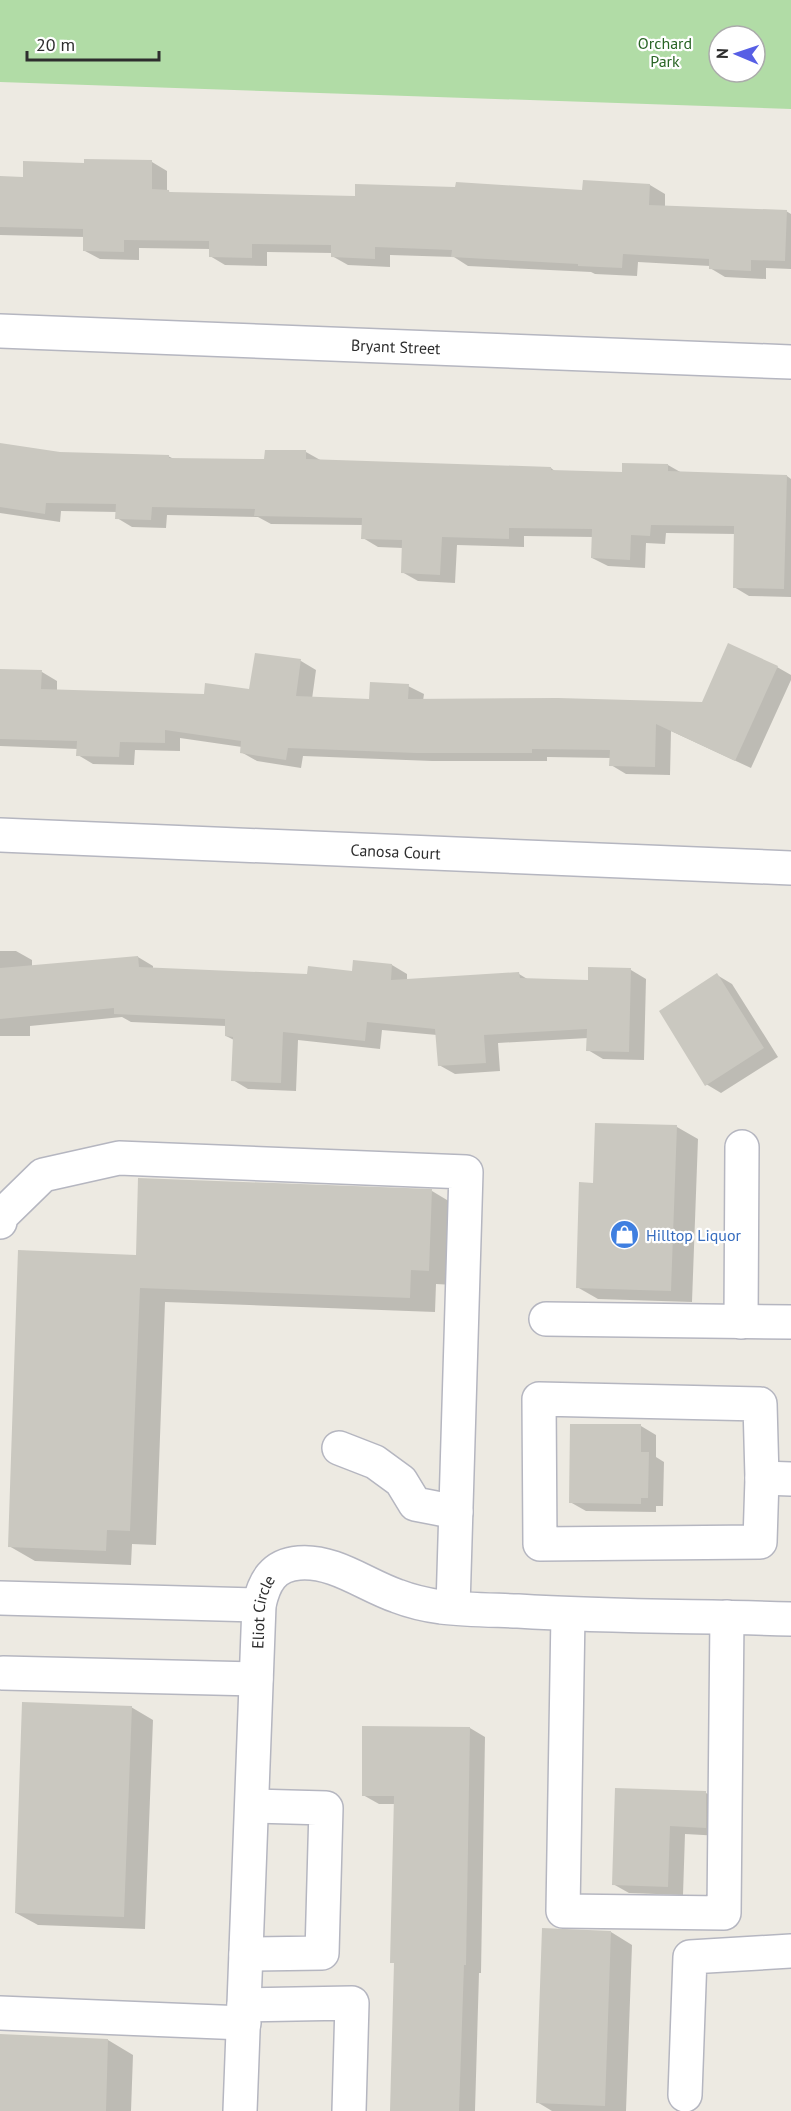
<svg xmlns="http://www.w3.org/2000/svg" width="791" height="2111" font-family="'PT Sans',sans-serif">
<rect width="100%" height="100%" fill="#edeae2"/>
<!-- green -->
<path fill="#b1dca6" fill-rule="evenodd" d="M0 0H791V109L0 82ZM719 36H755V72H719Z"/>
<!-- shadow -->
<path fill="#0003" d="M152 162 167 171V191L173 193 356 197 584 191 650 185 665 194V207L786 211 791 214V269L766 268V279L725 277 710 268V266L638 262 637 276 595 274 591 272 468 266 454 257 390 255V267L348 265 332 256V253L267 252V266L225 265 210 256V249L139 248V260L100 259 85 251V237L0 235V177L25 178 85 164Z
M0 444 59 453 168 456 174 459 266 461V451L306 452 322 461 551 468 556 472 623 473 668 465 682 473 787 476 791 479V597L749 596 734 587 735 534 666 533 665 544 646 543 645 568 608 566 592 558 593 537 524 536V547L457 545 455 583 418 581 402 572 403 548 378 547 363 538V525L271 524 258 517 167 515 166 528 132 527 117 518V512L61 511 60 522 0 513Z
M256 654 301 661 316 670 312 699 371 701 408 686 424 694 423 701 703 703 777 667 791 675V680L751 768 671 731 670 775 626 774 611 765V758L547 757V761H432L303 756 301 768 257 761 241 752 242 747 180 738V751L135 750 134 765 93 764 78 755V749L0 746V681L42 672 57 681V691L205 696 250 691Z
M0 951H16L32 960V967L138 957 153 966V969L309 975 353 973 354 961 392 965 407 974V981L519 974 529 980 589 982 590 969 631 970 646 979 644 1060 603 1059 588 1050V1038L498 1043 500 1071 455 1074 439 1065 437 1035 382 1030 380 1049 298 1040 296 1091 248 1089 233 1080 234 1040 226 1036V1026L131 1022 122 1017 30 1026V1036H0Z
M717 975 732 984 778 1057 721 1093 706 1084Z
M677 1127 698 1139 692 1302 598 1299 577 1287 594 1184Z
M432 1191 457 1206 454 1285 436 1284 435 1312 165 1302 156 1545 132 1544 131 1565 35 1561 9 1546 137 1256Z
M641 1426 656 1435V1457L664 1462 663 1506H656V1512L586 1511 570 1502Z
M131 1707 153 1720 145 1929 38 1925 16 1913Z
M470 1728 485 1737 481 1973H479L475 2111H391L395 1964V1804H379L363 1795Z
M617 1789 706 1793 721 1802V1836L685 1834 683 1895 629 1893 613 1884Z
M611 1932 632 1945 626 2111H552L537 2102Z
M0 2036 108 2040 133 2055 131 2111H0Z"/>
<!-- building -->
<path fill="#cac8c0" d="M84 159 152 160V189L169 190V192L355 196V184L455 187 456 182 582 190 583 180 650 184 649 205 787 210 785 261 751 260V271L709 269V259L623 254 622 268 578 266V264L451 257 452 250 375 247V259L331 257V245L252 244V258L209 257V241L124 240V252L83 251V229L0 227V176L23 177V161L84 163Z
M0 443 60 452 169 455V458L264 459 265 450H306V459L551 467V470L622 472V463L668 464V471L787 475 784 589 733 588 734 526 651 525 650 536 631 535 630 560 591 558 592 529 509 528V539L442 537 440 575 401 573 402 540 361 539 362 518 254 516 255 509 152 507 151 520 115 519 116 504 46 503 45 514 0 507Z
M728 643 778 666 735 761 656 724 655 767 609 766 610 750 532 749V753H416L288 748 286 760 240 753 241 741 165 730V743L120 742 119 757 76 756 77 741 0 739V669L42 670 41 689 204 694 205 683 249 689 255 653 301 659 296 696 369 699 370 682 409 684 408 699 558 698 702 702Z
M138 956 139 967 307 974 308 966 352 971 353 960 392 964 391 980 519 972 520 978 588 980V967L631 968 629 1052 586 1051 587 1029 484 1035 486 1063 438 1066 435 1029 367 1022 365 1041 283 1032 281 1083 231 1081 233 1037 225 1036V1019L114 1014V1008L0 1019V968Z
M717 973 764 1048 705 1086 659 1011Z
M595 1123 677 1125 671 1291 576 1288 579 1182 593 1183Z
M138 1178 432 1189 429 1271 411 1270 410 1298 140 1288 130 1531 107 1530 106 1551 8 1547 18 1250 136 1255Z
M570 1424H641V1452H649L648 1498H641V1504L569 1503Z
M22 1702 132 1706 124 1917 15 1913Z
M362 1726 470 1727 466 1965H464L459 2111H390L394 1963H390L394 1796H362Z
M615 1788 706 1791V1828L670 1826 668 1887 612 1885Z
M542 1928 611 1931 605 2106 536 2103Z
M0 2034 108 2039 106 2111H0Z"/>
<g fill="none" stroke-linecap="round" stroke-linejoin="round">
<defs>
<g id="minor">
<path id="s1" d="M0 331 791 362"/>
<path id="s2" d="M0 835 791 868"/>
<path d="M0 1222V1217L43 1175 119 1158 466 1172 453 1607"/>
<path d="M546 1319 791 1322"/>
<path d="M741 1322 742 1147"/>
<path d="M539 1399 760 1404 762 1478 760 1542 540 1544Z"/>
<path d="M339 1448 375 1462 401 1481 415 1504 456 1512"/>
<path d="M762 1478 791 1479"/>
<path d="M0 1598 259 1605"/>
<path d="M568 1614 563 1911 724 1913 727 1617"/>
<path d="M3 1673 256 1679"/>
<path d="M246 1954 322 1953 326 1808 252 1806"/>
<path d="M244 2005 352 2003 349 2111"/>
<path d="M0 2013 244 2023"/>
<path d="M685 2095 690 1957 791 1951"/>
<path id="s3" d="M240 2111 259 1605C264 1582 273 1565 299 1563 334 1560 365 1585 397 1596 410 1601 427 1605 441 1607 466 1610 493 1610 518 1611 609 1617 700 1616 791 1619"/>
</g>
</defs>
<!-- minor casing -->
<use href="#minor" stroke="#b5b6c0" stroke-width="36"/>
<!-- minor -->
<use href="#minor" stroke="#fff" stroke-width="33"/>
</g>
<!-- icons -->
<defs>
<symbol id="shop-disc" viewBox="-11 -11 22 22"><circle r="9.5" fill="#3f7fe0" stroke="#fff"/><path d="M-5-2.5h2.3a2.7 3.5 0 0 1 5.4 0H5L5.5 6h-11ZM-1.5-2.5h3a1.5 2.3 0 0 0-3 0Z" fill="#fff"/></symbol>
</defs>
<g fill-rule="evenodd">
<use href="#shop-disc" x="608" y="1218" width="33" height="33"/>
</g>
<g text-anchor="middle" stroke-width="4.5" stroke-linejoin="round" paint-order="stroke">
<!-- park labels -->
<g font-size="16" fill="#296425" stroke="#fff">
<text x="665" y="49">Orchard<tspan x="665" dy="18">Park</tspan></text>
</g>
<!-- street labels -->
<g font-size="16" fill="#2e2e2e" stroke="#fff">
<text dy="6" stroke="none"><textPath href="#s1" startOffset="396">Bryant Street</textPath></text>
<text dy="6" stroke="none"><textPath href="#s2" startOffset="396">Canosa Court</textPath></text>
<text dy="6" stroke="none"><textPath href="#s3" startOffset="500">Eliot Circle</textPath></text>
</g>
<!-- shop labels -->
<g font-size="16" fill="#366cbe" stroke="#fff" text-anchor="start">
<text x="646" y="1241">Hilltop Liquor</text>
</g>
</g>
<!-- north arrow -->
<g transform="translate(737 54) rotate(272)"><circle r="28" fill="#ffffff" stroke="#ababab" stroke-width="1.5"/>
<path d="M0-4.5L10 22L0 15L-10 22Z" fill="#575fe5"/>
<text y="-9" font-size="16" font-weight="bold" text-anchor="middle" fill="#2e2e2e">N</text>
</g>
<!-- scale -->
<path d="M27 51v9h132v-9" fill="none" stroke="#2e2e2e" stroke-width="3"/>
<text x="36" y="51" font-size="18" fill="#2e2e2e" stroke="#ffffff" stroke-width="4.5" paint-order="stroke">20 m</text>
</svg>
